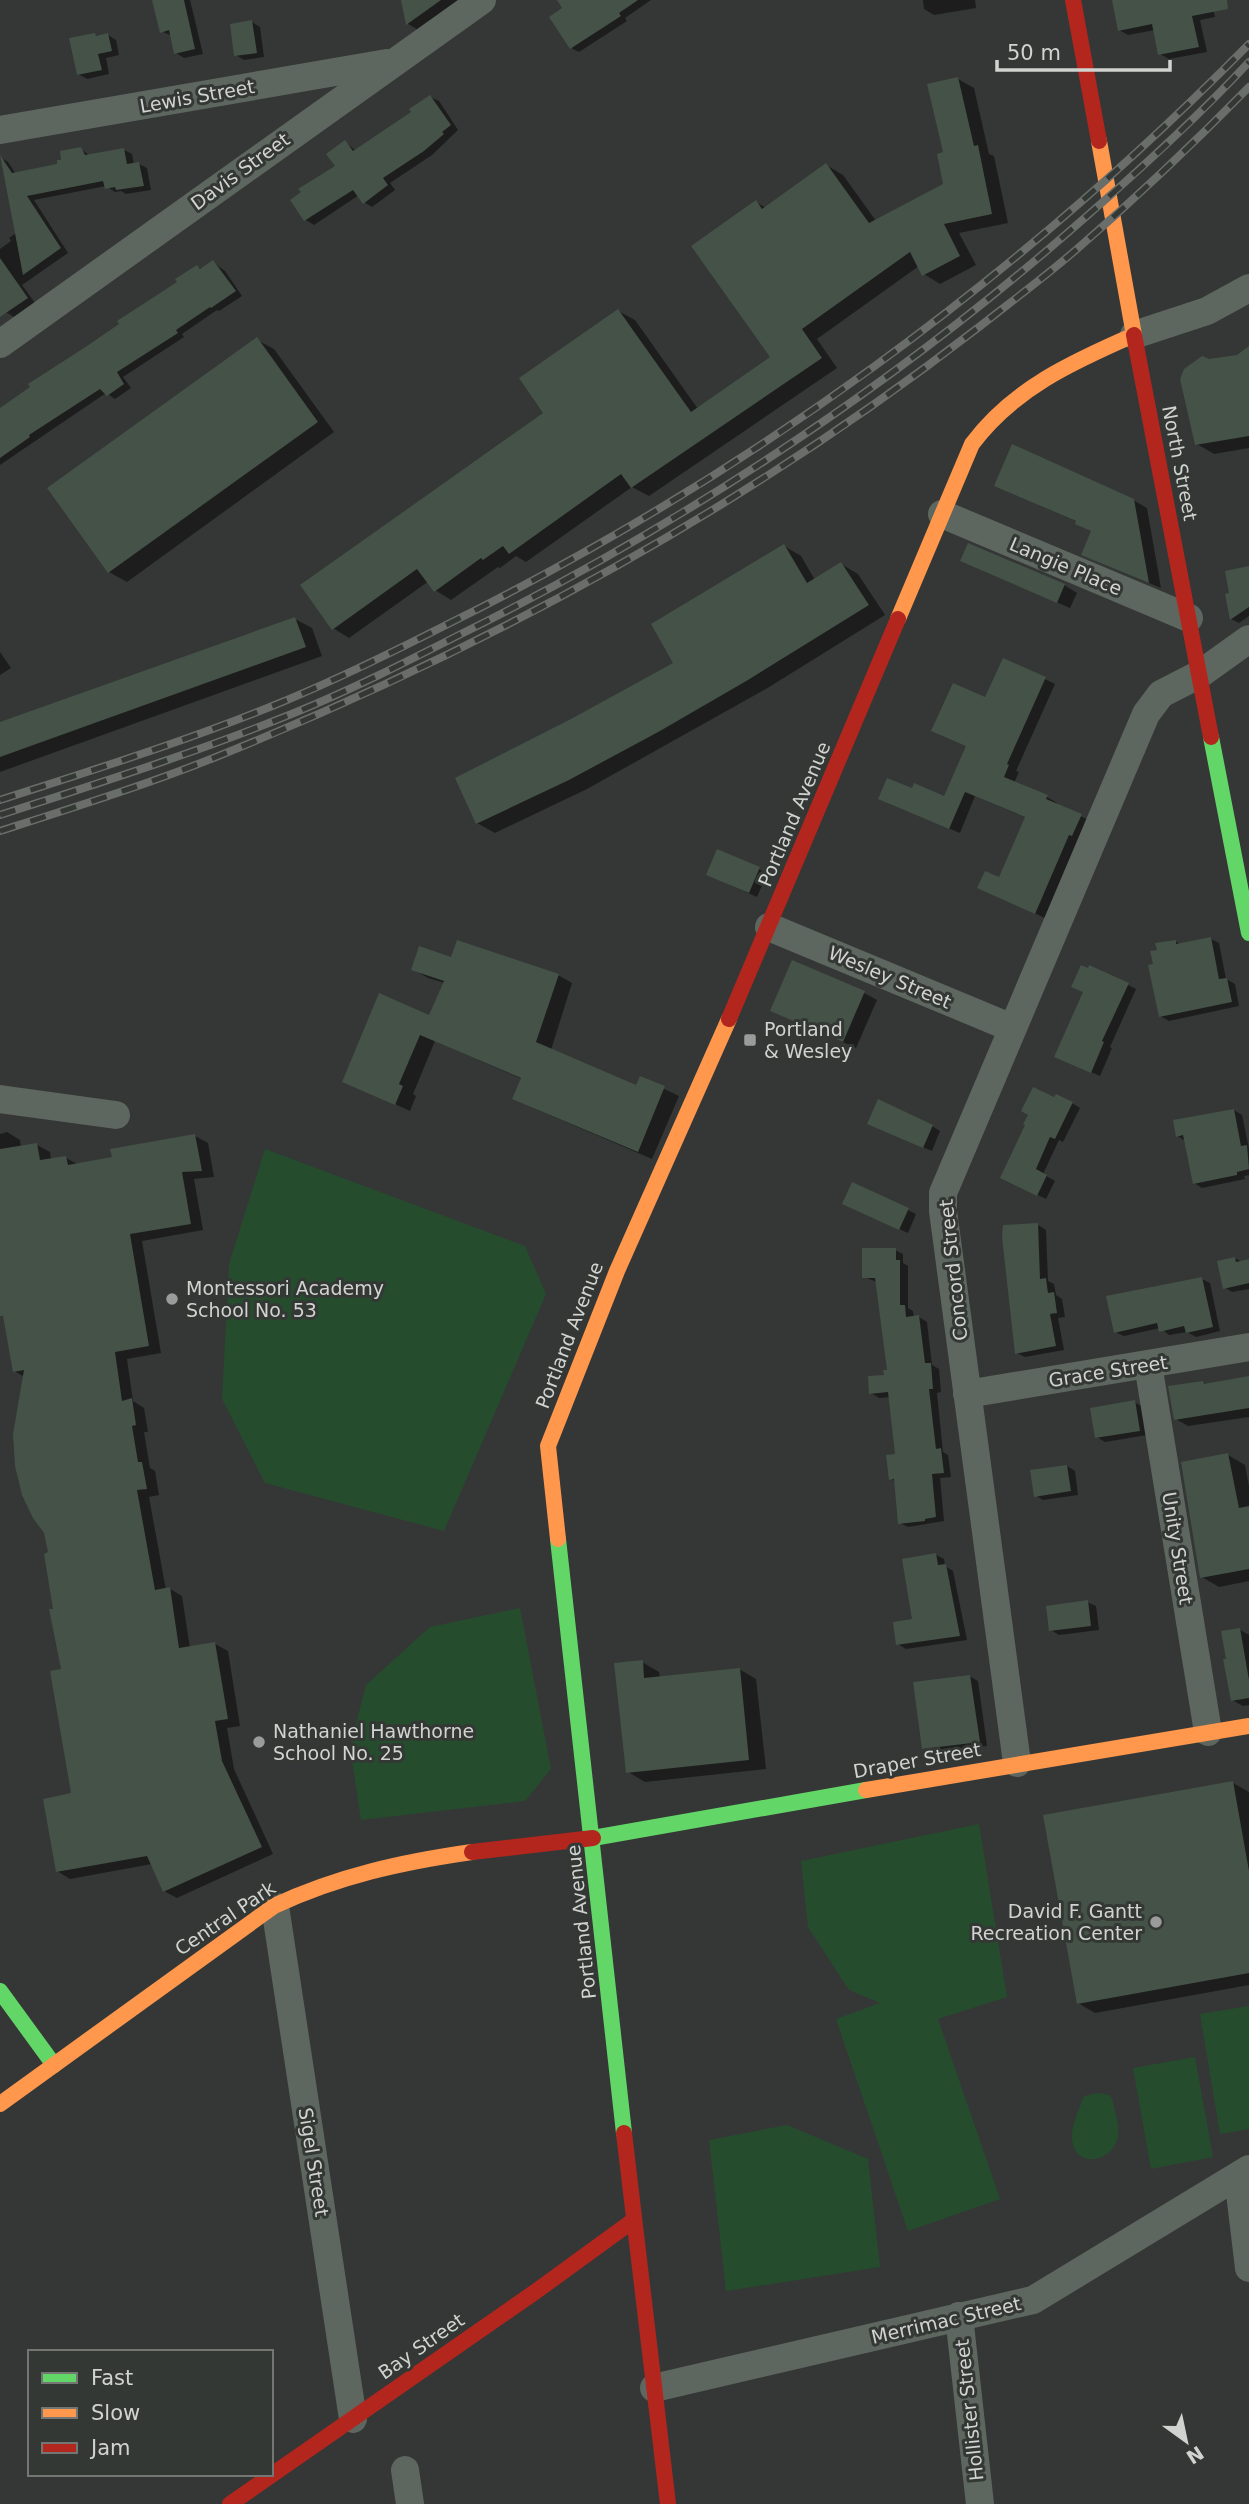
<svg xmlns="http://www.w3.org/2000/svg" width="1249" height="2504" font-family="'DejaVu Sans',sans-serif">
<rect width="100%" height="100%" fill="#353736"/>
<!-- green -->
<path fill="#264c2e" d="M265 1149 525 1246 546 1294 444 1531 265 1483 222 1399 229 1264Z
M520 1608 551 1769 525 1801 361 1820 350 1747 366 1685 430 1627Z
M979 1824 1007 1997 938 2019 1000 2199 908 2231 836 2019 880 2003 849 1990 808 1927 801 1861Z
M1249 2006V2129L1220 2134 1200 2014Z
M1195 2057 1213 2157 1151 2169 1133 2068Z
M1098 2093 1109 2095 1112 2098C1114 2109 1120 2125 1118 2136 1113 2164 1073 2169 1072 2138 1071 2125 1080 2108 1084 2096Z
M787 2125 868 2159 880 2267 726 2291 709 2140Z"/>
<!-- shadow -->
<path fill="#0007" d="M166 0H190L203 54 184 58 176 53 172 36 161 31Z
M403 0H457L458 4 420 31 408 24Z
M571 0H651L625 18 627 21 579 52 571 48 565 8Z
M923 0H975L976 8 934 15 924 9Z
M1113 0H1211L1215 17 1200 20 1207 52 1169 59 1160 54 1155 30 1128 35 1119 30Z
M252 22 260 27 264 57 244 60 236 55Z
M95 35 99 37 108 35 116 40 119 55 106 58 109 74 87 79 78 74Z
M958 79 974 88 989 154 994 156 1008 223 959 233 976 265 940 284 924 274 919 266 817 339 837 368 649 496 632 487 526 562 516 556 500 568 498 567 451 600 435 590 429 581 349 638 333 628 546 414 618 311 635 320 698 409 773 358 756 202 766 208 826 165 843 175 876 221 945 184V154Z
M430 97 439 101 458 130 432 155 390 183 395 190 372 207 364 202 359 195 314 225 306 220 337 166 345 142 356 151 413 112Z
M81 149 90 156 124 150 132 154 134 165 139 164 147 168 151 190 126 194 121 191 115 192 106 186 34 200 68 253 22 285 35 303 14 317 6 312 0 304V249L11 241 9 238 16 233 3 159 8 162 16 174 60 166Z
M213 262 225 271 242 296 219 311 217 310 182 334 184 337 123 377 131 388 115 399 106 393 0 465V410L179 283 197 267 202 269Z
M257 340 274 349 334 432 127 582 109 572Z
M1249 348V448L1214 454 1197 444 1209 361 1237 356Z
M1009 492 1133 500 1147 508 1161 588 1096 561 1093 532 1078 522Z
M784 546 801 556 815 580 841 564 858 574 885 615 766 689 587 789 495 833 477 823 572 721 676 663Z
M975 567 1064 585 1077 593 1070 608Z
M1249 568V616L1239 623 1231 619V595Z
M295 619 312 628 322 656 0 772V724Z
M0 652 11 668 0 675Z
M1045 679 1055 684 1016 771 1019 772 1014 783 1047 797 1057 803 1056 805 1091 821 1045 918 989 893 999 879 1027 818 975 796 960 833 890 804 912 790 945 799 986 700Z
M759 869 767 874 757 897 717 879Z
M1211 939 1219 943 1226 979 1235 984 1239 1006 1169 1021 1160 1016 1175 941 1181 945Z
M452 959 558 975 572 983 551 1050 637 1087 641 1078 679 1096 652 1159 529 1106 514 1098 522 1079 435 1041 413 1094 416 1096 410 1111 344 1081 430 1017 445 983 428 978 413 969Z
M1128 985 1136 989 1110 1047 1112 1048 1100 1076 1064 1061Z
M864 993 877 1000 856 1048 772 1010Z
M1055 1099 1072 1103 1080 1108 1063 1142 1059 1140 1043 1174 1055 1181 1046 1199 1010 1182 1027 1125Z
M1234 1110 1242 1115 1249 1149V1175L1244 1176 1245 1179 1202 1188 1194 1183 1186 1141 1177 1136Z
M932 1126 940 1131 932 1151 878 1128Z
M7 1132 20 1140 21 1147 37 1145 50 1152 51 1160 66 1158 79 1165 114 1159 195 1136 208 1143 214 1177 194 1179 203 1230 142 1241 161 1353 127 1359 133 1401 144 1408 148 1432H144L150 1468 155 1471 159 1495 149 1497 166 1590 170 1589 182 1596 190 1648 215 1644 228 1651 240 1726 227 1728 234 1769 273 1854 177 1898 164 1891 152 1864 70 1879 57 1871 73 1795 50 1553 25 1377 14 1371 5 1317 0 1308V1134Z
M852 1208 908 1210 916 1214 908 1233Z
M1038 1225 1046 1230 1048 1281 1054 1284 1056 1295 1062 1299 1065 1317 1058 1318 1064 1350 1025 1357 1017 1353Z
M895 1250 903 1254V1263L908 1266V1308L913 1311 914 1318 919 1317 927 1322 932 1365 939 1369 941 1392 937 1393 943 1452 948 1455 951 1477 940 1478 944 1521 908 1527 900 1523 896 1482 891 1479 897 1455 891 1397 879 1398 871 1393 889 1371 877 1282 864 1277Z
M1235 1258 1242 1262 1249 1261V1289L1232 1292 1224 1287Z
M1202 1279 1210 1283 1220 1331 1196 1337 1187 1332 1169 1335 1160 1328 1124 1336 1115 1332Z
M1249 1378V1417L1188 1426 1176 1419 1203 1383 1207 1385Z
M1134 1402 1143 1407 1147 1435 1105 1442 1097 1437Z
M1228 1455 1245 1465 1249 1486V1581L1219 1587 1202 1577Z
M1067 1466 1075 1471 1078 1495 1043 1500 1035 1495Z
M936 1555 944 1559 945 1566 953 1571 967 1640 906 1649 898 1644 914 1621Z
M1087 1602 1096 1606 1099 1630 1059 1635 1051 1630Z
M1240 1630 1249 1635V1705L1243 1706 1232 1700 1228 1660Z
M642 1662 659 1672 660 1678 739 1669 756 1679 766 1769 645 1782 628 1772Z
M969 1676 978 1681 987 1746 931 1753 923 1748Z
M1233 1783 1249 1792V1985L1095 2013 1078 2003Z"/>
<!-- building -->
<path fill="#445248" d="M152 0H184L195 49 174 54 169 30 160 33Z
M401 0H441L406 25Z
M557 0H638L619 13 621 16 570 49 549 17 562 8Z
M1112 0H1227L1228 9 1192 16 1199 47 1158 55 1152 24 1118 31Z
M252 20 257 53 234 56 230 24Z
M95 33 96 36 108 33 112 51 98 54 102 70 77 75 69 38Z
M958 77 974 146 978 145 992 214 944 224 960 256 922 276 910 252 802 329 822 358 631 488 621 474 509 554 503 546 483 560 481 558 434 592 417 569 332 630 300 585 543 413 519 378 618 309 691 412 770 357 691 246 756 200 762 209 826 163 869 223 943 184 937 154 943 152 927 84Z
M430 95 451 125 442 132 444 134 424 151 383 178 388 185 363 204 353 190 304 221 290 200 301 192 298 189 335 166 326 154 345 140 353 151 411 112 409 109Z
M81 147 85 155 124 148 127 164 139 162 144 186 116 190 115 187 105 189 103 181 27 196 61 248 23 275 0 155 12 173 57 164V160H61L60 151Z
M0 258 28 298 0 317Z
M213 260 236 291 211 308 210 307 176 330 178 333 117 372 124 384 107 396 100 389 29 435 30 437 0 458V408L30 387 28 384 87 346 119 324 117 321 177 282 175 279 197 265 200 269Z
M257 337 318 422 108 573 47 488Z
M1249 346V436L1195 445 1180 379 1184 369 1202 356 1209 359 1237 355Z
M1012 444 1134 499 1149 583 1081 555 1091 531 1075 524 1076 521 994 486Z
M968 543 1065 584 1057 603 960 561Z
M784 544 807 583 841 562 869 605 748 680 660 731 569 780 476 824 455 778 571 719 673 663 651 624Z
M1249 566V607L1230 620 1225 594 1229 593 1225 571Z
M295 617 306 647 0 757V722Z
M1003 658 1046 677 1007 764 1009 765 1004 777 1048 795 1046 799 1082 814 1072 836 1069 835 1035 914 977 888 985 871 999 877 1025 817 965 792 949 829 878 799 887 778 912 788 914 783 944 796 966 746 931 731 953 683 985 697Z
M717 849 760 867 749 893 706 875Z
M1211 937 1219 979 1227 978 1232 1002 1159 1017 1148 965 1153 964 1150 951 1157 950 1155 943 1176 940V944Z
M457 940 559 974 536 1042 636 1085 640 1076 665 1086 638 1152 512 1099 521 1078 420 1035 399 1084 403 1086 395 1105 342 1082 379 993 429 1015 444 981 411 970 419 946 451 957Z
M792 960 865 991 843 1042 770 1011Z
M1081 965 1088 968 1089 965 1129 983 1102 1041 1104 1042 1091 1073 1054 1057 1083 992 1071 987Z
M1033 1087 1054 1097 1056 1094 1073 1102 1055 1139 1050 1137 1036 1169 1047 1175 1037 1196 1000 1178 1025 1125 1023 1124 1028 1115 1021 1111Z
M878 1099 933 1125 923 1148 867 1124Z
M1234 1109 1241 1146 1247 1145 1249 1169 1237 1172V1175L1193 1184 1183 1135 1176 1137 1173 1120Z
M195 1134 202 1171 182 1172 191 1224 130 1234 149 1346 115 1352 122 1401 132 1398 136 1425 132 1426 138 1462H142L147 1489 137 1490 155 1590 170 1587 179 1648 215 1642 228 1719 215 1721 222 1761 262 1847 163 1892 147 1856 56 1872 43 1799 71 1793 50 1671 61 1669 49 1609H53L44 1554 48 1552 44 1533 33 1518 22 1495 15 1466 13 1434 24 1370 13 1372 3 1316H0V1149L37 1143 40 1160 66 1156 68 1165 112 1157 110 1149Z
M852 1182 909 1208 899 1230 842 1204Z
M1038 1223 1040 1279 1046 1278 1048 1293 1054 1292 1057 1313 1050 1314 1056 1346 1015 1354 1002 1237 1003 1225Z
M862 1248H896V1260H900V1305H905L906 1317 919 1315 925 1363H931L933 1389H929L936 1449 941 1448 944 1473 932 1474 936 1517 925 1519V1521L898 1524 894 1479 889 1480 886 1455 895 1454 888 1392 869 1394 868 1376 884 1375 883 1370H887L875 1278H862Z
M1235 1257 1236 1262 1249 1259V1283L1223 1289 1217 1261Z
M1202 1277 1213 1327 1186 1333 1184 1326 1159 1332 1157 1323 1114 1333 1106 1296Z
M1249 1376V1408L1174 1420 1168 1386 1203 1381 1204 1384Z
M1135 1400 1140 1431 1095 1438 1090 1408Z
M1228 1453 1239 1508 1249 1506V1569L1200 1578 1181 1462Z
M1067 1465 1071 1491 1034 1497 1030 1470Z
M936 1553 938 1565 946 1564 960 1636 896 1645 893 1622 912 1619 902 1559Z
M1088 1600 1091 1626 1049 1631 1046 1606Z
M1240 1628 1249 1680V1698L1231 1701 1223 1659H1226L1221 1631Z
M643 1660 644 1678 740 1668 749 1760 626 1773 614 1663Z
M970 1675 980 1742 922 1749 913 1682Z
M1233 1781 1249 1871V1973L1077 2004 1043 1815Z"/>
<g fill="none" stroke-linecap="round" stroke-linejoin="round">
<!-- street -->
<path stroke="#5e675f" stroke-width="28" d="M0 130 387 63
M1134 335 1207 311 1249 288
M0 344 482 0
M942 514 1189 618
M769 927 1012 1028
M0 1099 116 1115
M1148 1364 1208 1732
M967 1394 1249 1347
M1017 1763 943 1211V1193L1146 714 1161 694 1200 674 1249 639
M275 1906 353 2419
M1238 2176 1249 2268
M959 2316 980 2504
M654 2388 1033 2300 1249 2169
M405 2470 410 2504"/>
<!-- fast -->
<path stroke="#63d668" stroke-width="16" d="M1211 737 1249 933
M558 1539 624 2133
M593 1838 866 1790
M0 1991 54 2065"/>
<!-- slow -->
<path stroke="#ff974d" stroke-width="16" d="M898 619 972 444C1013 389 1072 362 1134 335L1099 141
M558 1539 548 1446 617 1271 729 1019
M866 1790 1249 1726
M0 2104 274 1906C338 1876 402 1862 472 1852"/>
<!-- jam -->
<path stroke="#b3261e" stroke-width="16" d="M1073 0 1099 141
M1134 335 1211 737
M729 1019 898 619
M472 1852 593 1838
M624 2133 668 2504
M230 2504 535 2292 634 2220"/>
<defs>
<path id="rail" d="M0 800C96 769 193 739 287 700 342 677 395 651 448 624 746 477 1016 280 1249 44
M0 815C99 783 198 752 294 713 351 690 406 662 461 634 687 522 899 382 1088 215 1144 166 1198 117 1249 62
M0 831C72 808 146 785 216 757 488 648 747 506 979 327 1012 301 1046 276 1077 249 1137 197 1194 143 1249 87"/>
</defs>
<!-- rail casing -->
<use href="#rail" stroke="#696e6a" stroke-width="8"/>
<!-- rail -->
<use href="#rail" stroke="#343835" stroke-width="5" stroke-dasharray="16" stroke-linecap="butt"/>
</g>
<!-- markers -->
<g fill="#9a9c9b" stroke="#343835" stroke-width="2.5">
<rect x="743" y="1033" width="14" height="14" rx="3.5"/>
<circle cx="172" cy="1299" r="7"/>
<circle cx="259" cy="1742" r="7"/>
<circle cx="1156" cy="1922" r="7"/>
</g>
<g text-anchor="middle" stroke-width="6" stroke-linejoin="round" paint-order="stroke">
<!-- street labels -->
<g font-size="19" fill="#d1d3d1" stroke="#343835">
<text transform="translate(197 96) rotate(-10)" y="7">Lewis Street</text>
<text transform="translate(240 171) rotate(-36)" y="7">Davis Street</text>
<text transform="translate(1180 463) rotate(79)" y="7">North Street</text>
<text transform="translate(1066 566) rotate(23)" y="7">Langie Place</text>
<text transform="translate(794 814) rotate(-67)" y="7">Portland Avenue</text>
<text transform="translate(890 977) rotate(23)" y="7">Wesley Street</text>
<text transform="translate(953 1270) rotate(-96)" y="7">Concord Street</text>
<text transform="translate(569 1335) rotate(-69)" y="7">Portland Avenue</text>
<text transform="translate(1108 1371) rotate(-9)" y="7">Grace Street</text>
<text transform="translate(1178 1548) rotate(81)" y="7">Unity Street</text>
<text transform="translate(917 1760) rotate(-10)" y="7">Draper Street</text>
<text transform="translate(225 1918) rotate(-34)" y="7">Central Park</text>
<text transform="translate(581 1922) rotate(-96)" y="7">Portland Avenue</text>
<text transform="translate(314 2162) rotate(81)" y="7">Sigel Street</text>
<text transform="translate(946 2320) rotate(-13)" y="7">Merrimac Street</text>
<text transform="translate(421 2346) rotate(-35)" y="7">Bay Street</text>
<text transform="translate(969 2410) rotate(-96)" y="7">Hollister Street</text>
</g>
<!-- poi labels -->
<g font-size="19" fill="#d1d3d1" stroke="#343835" text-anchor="start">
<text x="764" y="1036">Portland<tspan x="764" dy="22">&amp; Wesley</tspan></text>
<text x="186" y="1295">Montessori Academy<tspan x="186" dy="22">School No. 53</tspan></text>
<text x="273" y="1738">Nathaniel Hawthorne<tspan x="273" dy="22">School No. 25</tspan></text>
<text x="1142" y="1918" text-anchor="end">David F. Gantt<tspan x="1142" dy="22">Recreation Center</tspan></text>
</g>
</g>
<!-- legend -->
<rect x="28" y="2350" width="245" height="126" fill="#343835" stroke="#737673" stroke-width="2"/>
<rect x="42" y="2373" width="35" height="10" fill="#63d668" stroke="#737673" stroke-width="2"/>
<text x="91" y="2385" font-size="21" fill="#d1d3d1">Fast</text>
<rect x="42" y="2408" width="35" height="10" fill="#ff974d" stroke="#737673" stroke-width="2"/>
<text x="91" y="2420" font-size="21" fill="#d1d3d1">Slow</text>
<rect x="42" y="2443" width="35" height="10" fill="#b3261e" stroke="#737673" stroke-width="2"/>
<text x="91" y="2455" font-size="21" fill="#d1d3d1">Jam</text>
<!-- north arrow -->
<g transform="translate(1186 2441) rotate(147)" stroke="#343835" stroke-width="5" paint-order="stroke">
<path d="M0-5L12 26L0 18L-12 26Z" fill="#d1d3d1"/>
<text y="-10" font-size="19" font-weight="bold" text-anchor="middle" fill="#d1d3d1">N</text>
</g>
<!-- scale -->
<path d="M997 60v10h173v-10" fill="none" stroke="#d1d3d1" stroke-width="3.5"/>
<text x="1007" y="60" font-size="21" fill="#d1d3d1" stroke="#343835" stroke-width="5" paint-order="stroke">50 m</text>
</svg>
